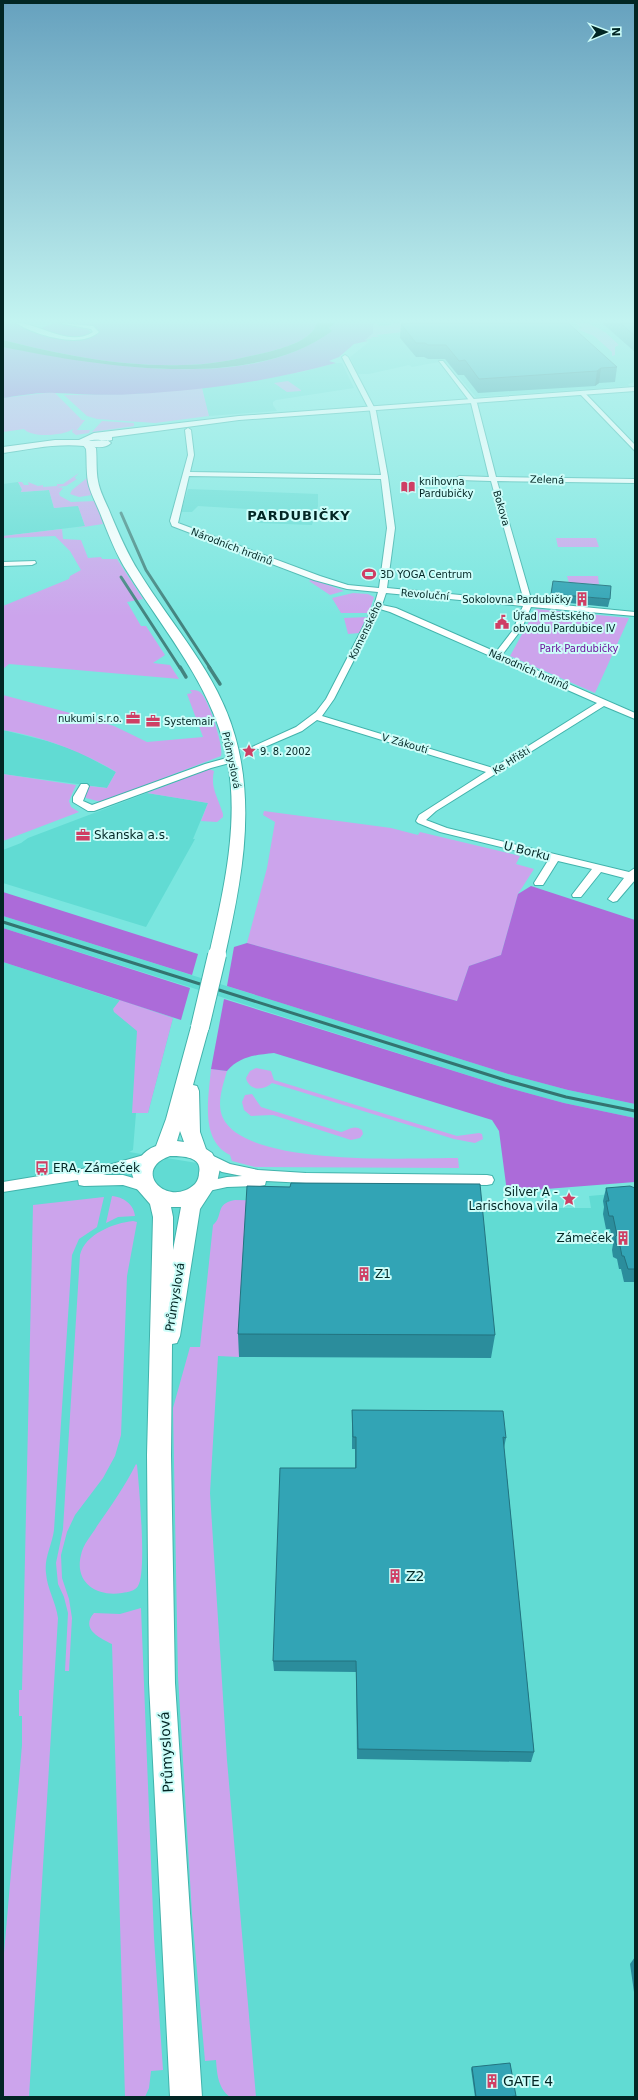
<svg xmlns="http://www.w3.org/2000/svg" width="638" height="2100" font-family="'DejaVu Sans',sans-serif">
<rect width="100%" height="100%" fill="#7ae6df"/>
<!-- built -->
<path fill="#61dbd3" d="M373 323H635V382L628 384 630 386 476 397 448 364 444 361 412 367 409 365 369 374H358L350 357 369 342 365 340 374 327Z
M336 363H342L354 388 276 400 273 402V405L277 411 209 416 206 407 202 388 302 372Z
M18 482 22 490 21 492 49 490 54 508 78 505 85 526 3 536V484Z
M188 489 318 494V506L312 525 258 523 265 510 198 506 192 512H181Z
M3 730 47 741 77 751 116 772 107 788 3 774Z
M147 793 208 803 193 839H195L146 927 3 883V850L21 843 28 838Z
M3 916 508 1074 568 1090 635 1104V1118L564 1103 502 1086 3 928Z
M3 962 173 1018 148 1113H136L133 1150 129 1152 477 1208H591L589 1196 635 1192V2097H3Z"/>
<!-- green -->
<path fill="#cca4ec" d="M373 323H377L379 326 392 325 391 323H406L409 327 400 328 403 332 376 335 379 337H370L373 338 365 340 373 333Z
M576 323H589C594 328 599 327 604 332H596H605L619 345 615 347V355L612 356V352L594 336 577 329 582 328Z
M288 381 301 390V391L287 392 274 383Z
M202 388 209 416 155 423 97 419 87 416 64 395 134 394Z
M54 392 82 420H85L77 430H90L89 433 76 435 72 432 73 429C64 436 31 438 24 429L3 432V398Z
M102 421 134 423V426L92 432Z
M79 473 74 478 77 479 66 486 57 487 63 488 59 493 60 496 71 502 96 501 103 524 77 528 85 526 78 506 54 508 49 490 21 492 22 489 18 482H22L24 485H29L28 482 38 486 43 485V487L57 486V484H63Z
M87 478 93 493 92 495 79 497 70 494 72 490Z
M62 529 63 539 81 540 88 558 101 557 102 559H117L143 599 127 602 141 626H146L165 655 153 663 170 665 179 679 9 664 3 669V606L69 579 70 576 81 570 70 551 55 536 3 538V536Z
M556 538H596L599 547H558Z
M567 576H598L599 584 569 583Z
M313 579 344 591 330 595 309 581Z
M353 593 368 594 374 597 369 613H341L332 598Z
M536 609 629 618 595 693 510 656Z
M367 617 359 633 348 634 344 618Z
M190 690C194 690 197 690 200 692 208 698 224 745 221 756L101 802 86 798 84 796 89 786 107 788 116 772C81 751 43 737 3 730V695L85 717 114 726 147 742 203 737 187 694 192 693Z
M209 769 214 771C210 788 218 797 223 814V817L217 822 201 821 208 803 147 793Z
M3 774 76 785 69 801 71 807 79 812 3 841Z
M264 811 391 828 418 835 420 832 520 856 516 864 534 869 518 894 501 955 469 966 457 1001 247 943 267 868 275 822 263 815Z
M120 1000 173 1018 148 1113H132L137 1031 114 1012 113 1009Z
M256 1068 271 1071 274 1080 457 1136 479 1133 482 1134 483 1139 475 1143 454 1139 272 1083C264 1091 249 1091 246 1078L250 1071Z
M211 1069 227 1071C223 1085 216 1104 223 1118 246 1167 410 1158 458 1158L459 1168 255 1167 232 1161 230 1155C199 1140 209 1095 211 1069Z
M252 1094 261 1107 341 1132C349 1130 354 1124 362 1130L363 1134 360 1138 351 1140 273 1115 251 1116 244 1110 242 1102 245 1095Z
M112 1196C123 1197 134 1204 135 1216L118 1217 106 1223Z
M104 1197 97 1227 79 1239 72 1255 54 1530C52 1545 44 1558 46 1573 47 1589 56 1602 58 1618L29 2097H3V1965L22 1745V1716H19V1690H22L33 1205Z
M235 1200 280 1201 248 1210 239 1357 218 1356 210 1493 227 1760 256 2097H230C218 2088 217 2074 216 2060L205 2061 192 1914 178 1676 173 1408 190 1347H200L213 1225C224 1216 214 1204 235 1200Z
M133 1221 137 1222 127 1276 121 1435 115 1456 103 1478 75 1515 67 1532 61 1555 62 1578 69 1599 72 1618 69 1671H65L68 1613 64 1597 58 1584 56 1563 63 1529 80 1255C85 1234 114 1223 133 1221Z
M136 1464 137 1465C139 1485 147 1573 138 1586 135 1591 128 1592 122 1593 97 1597 74 1583 81 1555 83 1544 92 1535 97 1526 111 1506 125 1486 136 1464Z
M141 1608 154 1938 163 2070 151 2071 149 2088 145 2097H125L112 1644C100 1638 80 1629 94 1613L120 1614Z"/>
<!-- forest -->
<path fill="#ac6bd9" d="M3 323H16L64 339 88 338 98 332V330L76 323H317C312 340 286 347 272 351 243 358 212 365 183 365 123 367 61 355 3 340Z
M54 323 87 329 91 332C77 345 54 334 39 329Z
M335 323H373V333L365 340 368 341 354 344 339 357 329 361 336 363C270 381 202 391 134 394 107 396 81 394 55 393 38 392 19 396 3 398V347C97 364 250 394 331 331L329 328Z
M531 886 635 920V1104L568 1090 508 1074 227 986 234 947 247 943 457 1001 469 966 501 955 518 894Z
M3 892 198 954 192 975 3 916Z
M3 928 190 988 181 1020 3 962Z
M224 999 502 1086 564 1103 635 1118V1182L507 1192 499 1131 492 1120 274 1053C255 1055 240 1056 227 1071L211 1069Z"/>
<!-- water -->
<path fill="#43847f" d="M317 323H335L329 328 332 331C251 392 96 366 3 347V340C61 355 123 367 183 365 212 365 243 358 272 351 286 347 312 340 317 323Z"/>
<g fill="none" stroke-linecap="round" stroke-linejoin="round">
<!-- stream-far1 -->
<path stroke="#43847f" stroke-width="3" d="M121 513 146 570 210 668
M121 577 180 668"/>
<!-- stream -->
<path stroke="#43847f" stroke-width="3.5" d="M180 667 186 677
M209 667 220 684"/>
<defs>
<path id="minor" d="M16 323C41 323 68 348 93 332L91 329 59 323 93 326 99 332C80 349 35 335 16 323Z
M345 355 348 357 376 411 388 477 395 528 387 588 524 601 491 481 459 480 456 478 459 476 489 477 471 403 439 361H443L477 403 496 477 635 479V483L497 481 532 602 635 612V616L531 607 521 630 502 655 635 713V719L604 706 436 811 426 820 447 828 629 872 635 868V880L617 901 613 902 608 899 624 878 601 872 581 897H573L572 895 592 869 558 861 543 885H535L534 883 549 859 440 832 418 823 416 821 419 815 486 772 317 720 302 731 260 749H254L252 747 296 727 316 712 326 699 374 606 378 592 347 589 314 580 172 526 170 521 188 455 185 430 188 428 191 430 194 455 190 472 381 475 370 411 342 357ZM189 476 381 479 387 528 379 588 348 585 320 576 178 523ZM386 593 523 606 513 630 496 652 396 608 382 605ZM380 609 390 612 597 703 493 768 322 716 334 699Z
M580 392H584L635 445V451L580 394Z
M35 561 36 563 32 565 3 566V562Z
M234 756 239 759 237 761 211 768 94 811H88L73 802V797L81 784H87L89 786 83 801 92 805 205 764Z
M203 1151 230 1164 258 1170 306 1173 487 1175 492 1176 494 1180 492 1184 487 1185 306 1183 266 1181 265 1185 260 1186 227 1187 204 1192 199 1191 197 1187 199 1183 227 1177 242 1176 222 1172 198 1159 197 1156 198 1153Z
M151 1153 156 1155 157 1158 156 1161 103 1175H123L151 1183 153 1187 151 1191 146 1192 123 1185 84 1186 79 1185 78 1180 3 1192V1182L112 1164Z"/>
<path id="tertiary" d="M635 387V391L239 420 112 437V440C104 442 97 438 89 441L107 440 111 443C104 450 93 446 84 446 57 443 30 449 3 453V447L55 440H79L94 433 239 416Z"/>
<path id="secondary" d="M88 442 96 448C97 459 96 471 98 481 100 493 107 504 111 515 119 534 128 555 139 572 172 626 218 674 235 736 256 809 241 883 225 955L223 959 217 960 211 959 209 955C225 885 244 806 221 734 202 674 161 626 128 573 116 555 108 533 100 513 96 503 90 492 88 482 86 471 87 459 86 449L83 445Z
M200 1021 206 1023 209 1027 193 1085 197 1086 199 1091 200 1132 206 1149 212 1153 220 1168 217 1183 200 1209 180 1336 177 1343 172 1344 171 1455 175 1683 202 2097H170L149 1683 147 1455 153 1217 150 1204 137 1189 132 1174C137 1161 142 1151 156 1146L166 1119 191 1027 194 1023ZM180 1131 184 1142 177 1141ZM170 1156C181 1156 203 1156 199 1173 199 1177 198 1180 195 1184 168 1209 130 1170 170 1156ZM171 1207H181L173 1250V1217Z"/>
</defs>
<!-- minor casing -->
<use href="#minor" stroke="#42b3ac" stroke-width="2"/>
<!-- tertiary casing -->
<use href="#tertiary" stroke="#42b3ac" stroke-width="2"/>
<!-- secondary casing -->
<use href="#secondary" stroke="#42b3ac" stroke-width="2"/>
<!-- minor -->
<use href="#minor" fill="#fff" fill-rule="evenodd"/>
<!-- tertiary -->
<use href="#tertiary" fill="#fff" fill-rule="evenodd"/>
<!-- secondary -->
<use href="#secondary" fill="#fff" fill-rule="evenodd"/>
<!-- rail -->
<path stroke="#337470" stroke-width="3" d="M3 922 505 1080 566 1097 635 1111"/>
<defs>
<path id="secondary-bridge" d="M200 1027 217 955"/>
</defs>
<!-- secondary-bridge casing -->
<use href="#secondary-bridge" stroke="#42b3ac" stroke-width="20" stroke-linecap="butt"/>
<!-- secondary-bridge -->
<use href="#secondary-bridge" stroke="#fff" stroke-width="18"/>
</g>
<!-- wall -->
<path fill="#2b8d9c" d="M602 323H635V352Z
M401 324 617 367 615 382 599 383 595 386 478 393 464 375H458L445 359H428L424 357H416L400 338Z
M551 594 610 599 608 607 550 601Z
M290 1187 495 1335 491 1358 239 1357 238 1334Z
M606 1188H635V1282H624L621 1269H619L617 1259 613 1257 612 1250 613 1244 610 1229H606L603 1214 604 1207 603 1201Z
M352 1410 506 1438 504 1448 534 1752 531 1762 357 1759 356 1672 274 1671 273 1661 355 1468V1449H352Z
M635 1957V1999L630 1964Z
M472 2067 516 2096 515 2097H475L471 2069Z"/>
<!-- shaded-wall -->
<path fill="#23737f" d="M601 368 599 383 595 386 597 371Z"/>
<!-- building -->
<path fill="#32a4b5" stroke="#23737f" d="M416 323H568L617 367 601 368 597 371 479 379 465 360 459 361 446 345H428L425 343H416L401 324Z
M620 323H635V336Z
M553 581 611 586 610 599 551 594Z
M291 1183 480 1184 495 1335 238 1334 247 1186 290 1187Z
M630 1186 635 1188V1269H628L624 1256H622L620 1246 616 1244 615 1237 617 1235 613 1216H609L606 1201H609L606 1188Z
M352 1410 503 1411 506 1438 503 1437 534 1752 358 1749 356 1661H273L280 1468H356V1437H353Z
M510 2063 516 2096 507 2097H476L472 2067Z"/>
<!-- sky -->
<linearGradient id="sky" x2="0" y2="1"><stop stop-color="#66a1be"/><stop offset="0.52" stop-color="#c3f4f1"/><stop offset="1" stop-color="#c3f4f1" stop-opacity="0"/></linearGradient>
<rect width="638" height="617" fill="url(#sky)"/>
<!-- icons -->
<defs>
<symbol id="library-bare" viewBox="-9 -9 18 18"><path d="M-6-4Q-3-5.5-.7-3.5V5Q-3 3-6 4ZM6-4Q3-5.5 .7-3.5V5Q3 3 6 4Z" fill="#cf3f64" stroke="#ccfdf9" stroke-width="2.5" paint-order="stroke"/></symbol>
<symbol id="stadium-bare" viewBox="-9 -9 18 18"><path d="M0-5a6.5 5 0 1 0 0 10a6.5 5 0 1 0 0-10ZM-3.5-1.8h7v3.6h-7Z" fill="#cf3f64" stroke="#ccfdf9" stroke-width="2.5" paint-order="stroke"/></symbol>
<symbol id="building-bare" viewBox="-9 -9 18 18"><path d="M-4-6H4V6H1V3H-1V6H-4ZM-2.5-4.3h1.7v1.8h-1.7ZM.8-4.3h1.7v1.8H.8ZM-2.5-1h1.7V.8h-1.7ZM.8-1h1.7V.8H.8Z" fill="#cf3f64" stroke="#ccfdf9" stroke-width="2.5" paint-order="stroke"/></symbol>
<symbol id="civic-bare" viewBox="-9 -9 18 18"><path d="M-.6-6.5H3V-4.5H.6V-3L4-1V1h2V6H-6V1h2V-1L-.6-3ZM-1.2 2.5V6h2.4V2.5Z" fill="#cf3f64" stroke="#ccfdf9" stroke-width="2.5" paint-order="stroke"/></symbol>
<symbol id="office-bare" viewBox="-9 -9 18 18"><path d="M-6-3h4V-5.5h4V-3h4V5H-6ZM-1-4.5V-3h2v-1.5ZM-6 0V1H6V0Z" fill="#cf3f64" stroke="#ccfdf9" stroke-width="2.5" paint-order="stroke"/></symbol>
<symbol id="sight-bare" viewBox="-9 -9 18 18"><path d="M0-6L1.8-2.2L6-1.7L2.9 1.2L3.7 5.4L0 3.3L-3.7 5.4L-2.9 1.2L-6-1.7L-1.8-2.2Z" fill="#cf3f64" stroke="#ccfdf9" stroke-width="2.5" paint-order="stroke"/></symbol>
<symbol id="bus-bare" viewBox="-9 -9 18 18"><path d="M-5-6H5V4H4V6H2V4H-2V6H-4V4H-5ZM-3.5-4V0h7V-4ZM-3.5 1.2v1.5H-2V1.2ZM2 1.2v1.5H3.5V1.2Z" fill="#cf3f64" stroke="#ccfdf9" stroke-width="2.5" paint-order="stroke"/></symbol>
</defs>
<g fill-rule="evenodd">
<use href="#library-bare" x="398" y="477" width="20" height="20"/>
<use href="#stadium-bare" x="359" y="564" width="20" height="20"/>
<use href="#building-bare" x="572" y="589" width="20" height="20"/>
<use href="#civic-bare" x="492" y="612" width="20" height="20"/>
<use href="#office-bare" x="123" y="708" width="20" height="20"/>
<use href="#office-bare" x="143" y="711" width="20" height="20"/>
<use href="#sight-bare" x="239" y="741" width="20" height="20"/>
<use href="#office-bare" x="73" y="825" width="20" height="20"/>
<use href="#bus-bare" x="32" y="1158" width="20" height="20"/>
<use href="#sight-bare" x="559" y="1189" width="20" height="20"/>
<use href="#building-bare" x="613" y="1228" width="20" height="20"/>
<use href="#building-bare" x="354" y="1264" width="20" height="20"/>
<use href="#building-bare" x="385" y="1566" width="20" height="20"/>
<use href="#building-bare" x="482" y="2071" width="20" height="20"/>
</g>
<g text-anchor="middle" stroke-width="4" stroke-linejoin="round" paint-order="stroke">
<!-- far-street labels -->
<g font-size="10" fill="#022624" stroke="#ccfdf9">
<text transform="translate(547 479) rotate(2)" y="4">Zelená</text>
<text transform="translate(502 508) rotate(74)" y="4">Bokova</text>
<text transform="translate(232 546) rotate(21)" y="4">Národních hrdinů</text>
<text transform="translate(425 594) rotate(5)" y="4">Revoluční</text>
<text transform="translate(365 630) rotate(-64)" y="4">Komenského</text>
<text transform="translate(529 669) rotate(24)" y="4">Národních hrdinů</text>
<text transform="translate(405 743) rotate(16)" y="4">V Zákoutí</text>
<text transform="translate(232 760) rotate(78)" y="4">Průmyslová</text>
<text transform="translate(511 760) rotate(-32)" y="4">Ke Hřišti</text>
</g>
<!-- far-poi labels -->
<g font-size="10" fill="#022624" stroke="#ccfdf9" text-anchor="start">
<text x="419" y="485">knihovna<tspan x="419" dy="12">Pardubičky</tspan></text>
<text x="380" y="578">3D YOGA Centrum</text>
<text x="571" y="603" text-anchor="end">Sokolovna Pardubičky</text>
<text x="513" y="620">Úřad městského<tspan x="513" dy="12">obvodu Pardubice IV</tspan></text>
<text x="122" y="722" text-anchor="end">nukumi s.r.o.</text>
<text x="164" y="725">Systemair</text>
<text x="260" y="755">9. 8. 2002</text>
</g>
<!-- far-park labels -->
<g font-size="10" fill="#6f179e" stroke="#ccfdf9">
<text x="579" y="652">Park Pardubičky</text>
</g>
<!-- poi labels -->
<g font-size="12" fill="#022624" stroke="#ccfdf9" text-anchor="start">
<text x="94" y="839">Skanska a.s.</text>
<text x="53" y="1172">ERA, Zámeček</text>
<text x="558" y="1196" text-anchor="end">Silver A -<tspan x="558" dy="14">Larischova vila</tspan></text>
<text x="612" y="1242" text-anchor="end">Zámeček</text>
<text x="375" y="1278">Z1</text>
</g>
<!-- street labels -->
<g font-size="12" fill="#022624" stroke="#ccfdf9">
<text transform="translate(527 851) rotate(14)" y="4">U Borku</text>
<text transform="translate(175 1297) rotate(-81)" y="4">Průmyslová</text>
</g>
<!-- far-district labels -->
<g font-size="13" font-weight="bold" letter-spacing="1" fill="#022624" stroke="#ccfdf9">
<text x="299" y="520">PARDUBIČKY</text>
</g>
<!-- near-poi labels -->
<g font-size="14" fill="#022624" stroke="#ccfdf9" text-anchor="start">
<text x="406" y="1581">Z2</text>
<text x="503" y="2086">GATE 4</text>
</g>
<!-- near-street labels -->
<g font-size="14" fill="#022624" stroke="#ccfdf9">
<text transform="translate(166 1752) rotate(-93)" y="5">Průmyslová</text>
</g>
</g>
<!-- border -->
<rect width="638" height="2100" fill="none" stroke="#022624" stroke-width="8"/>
<!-- north arrow -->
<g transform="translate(606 32) rotate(89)" stroke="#ccfdf9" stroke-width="3" paint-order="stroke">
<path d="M0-3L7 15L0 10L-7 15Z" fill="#022624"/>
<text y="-6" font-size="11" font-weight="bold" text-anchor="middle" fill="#022624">N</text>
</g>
</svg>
